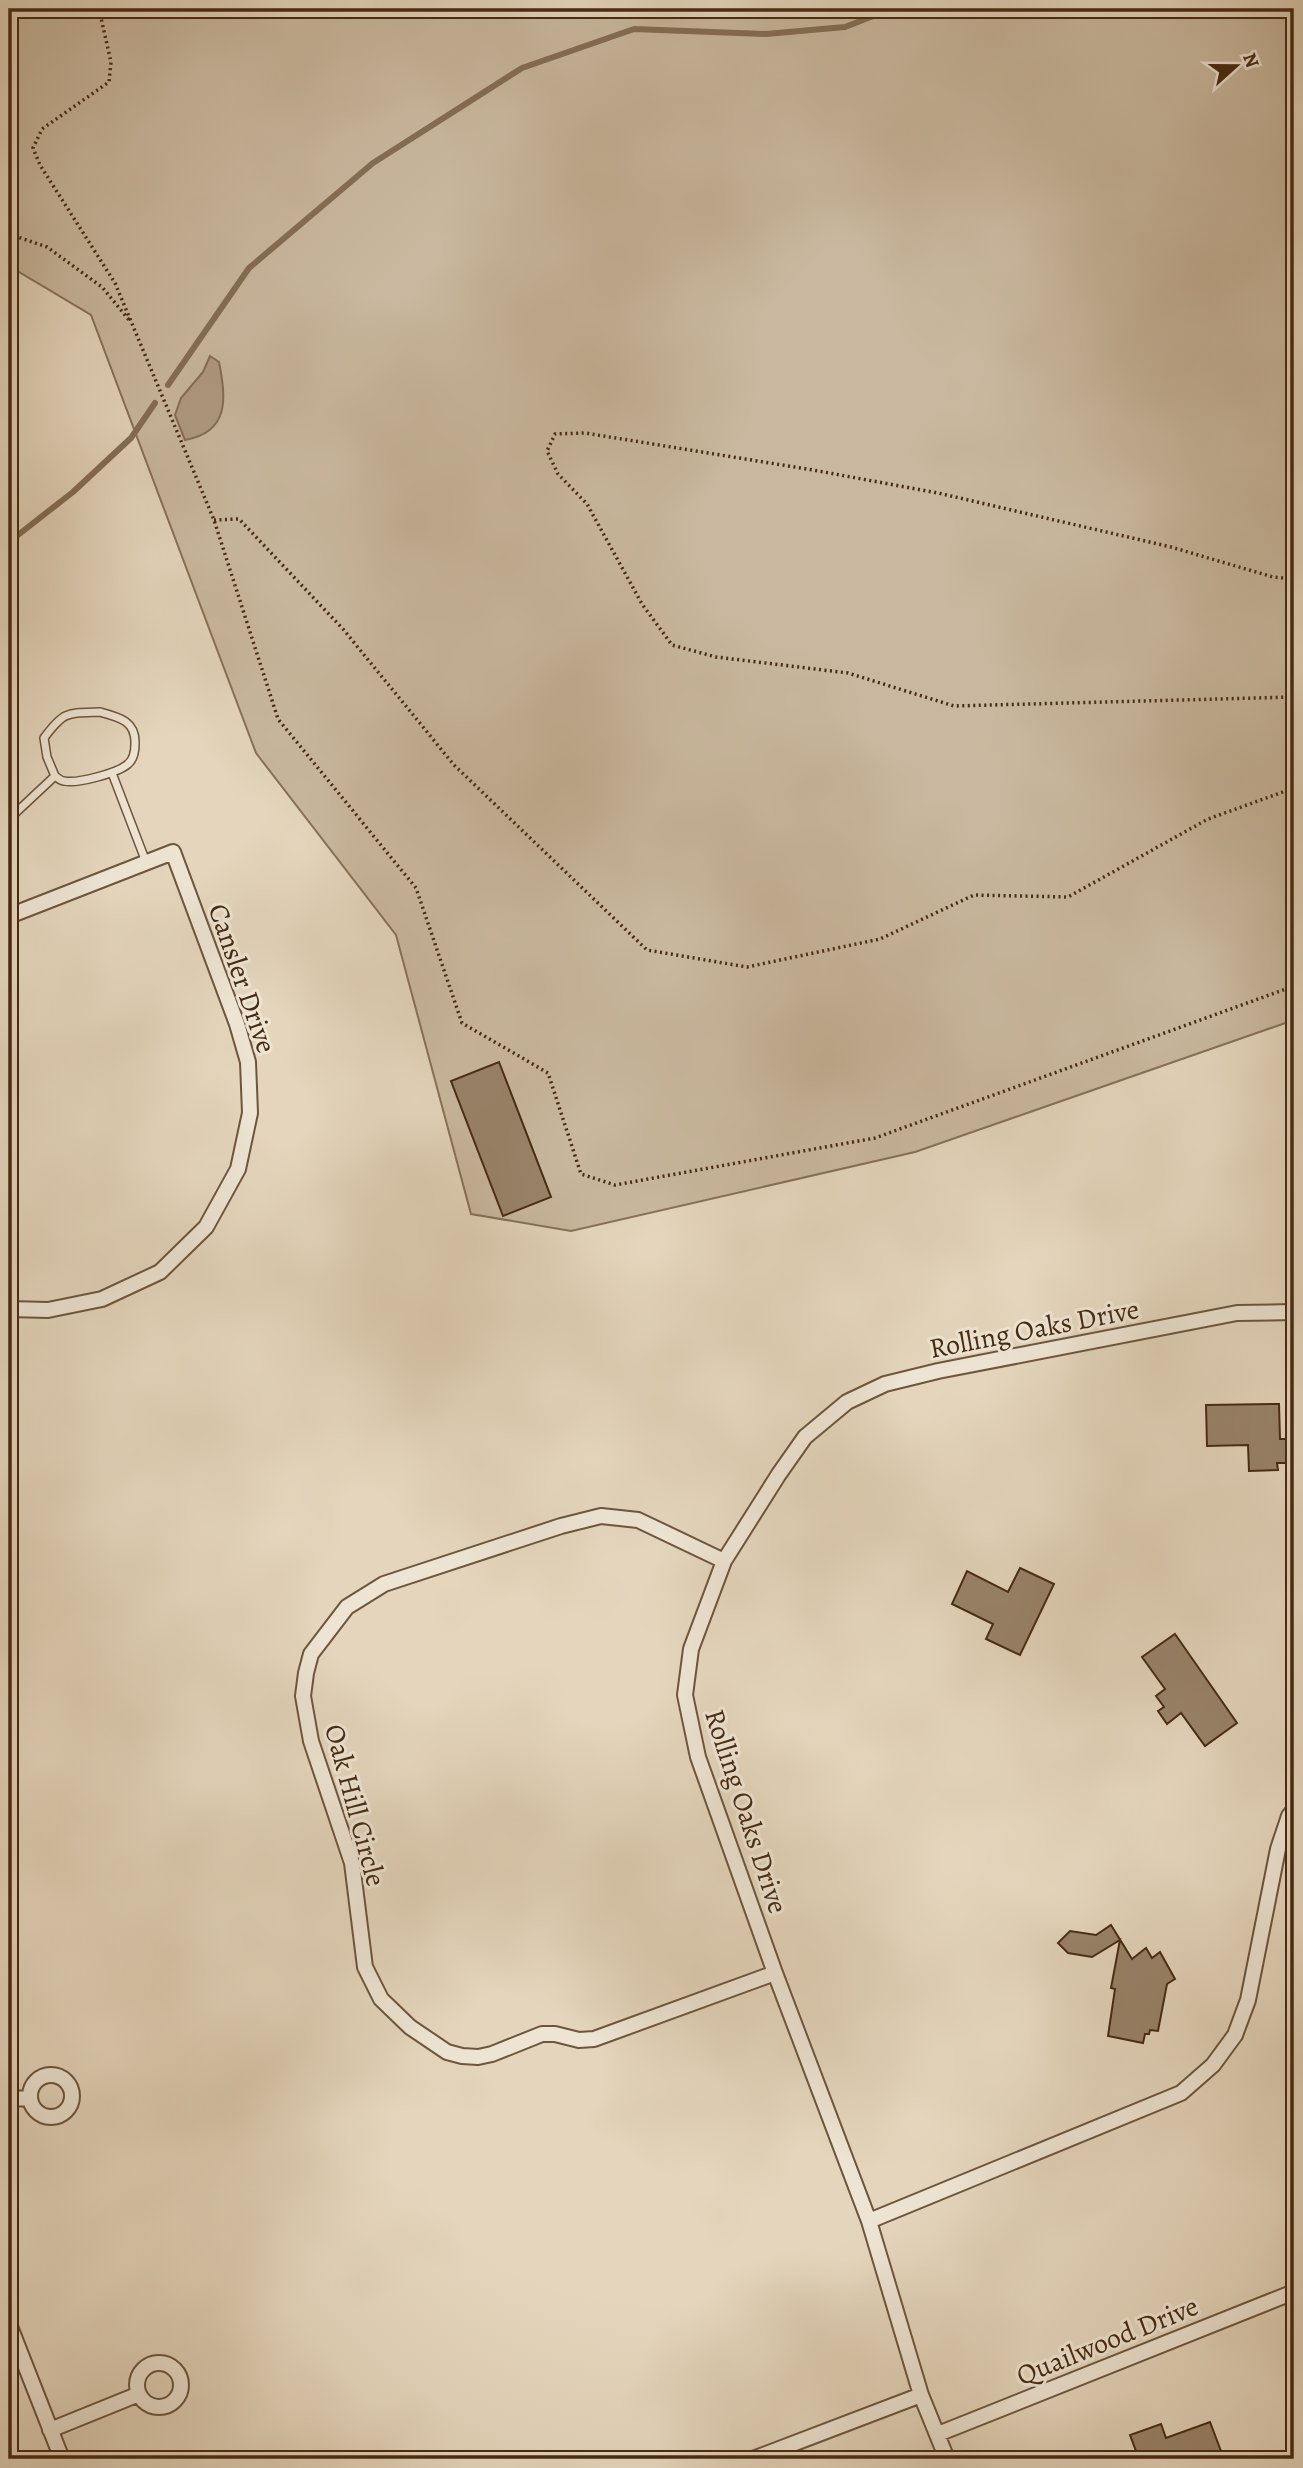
<svg xmlns="http://www.w3.org/2000/svg" width="1303" height="2468" font-family="Alegreya,serif">
<rect width="100%" height="100%" fill="#e4d5bc"/>
<filter id="stains"><feTurbulence type="fractalNoise" baseFrequency=".00286" numOctaves="4"/><feColorMatrix values="0 0 0 0 .2 0 0 0 0 .09 0 0 0 0 .02 0 0 0 .5 -.17"/></filter>
<radialGradient id="worn" r=".72"><stop offset=".6" stop-color="#630" stop-opacity="0"/><stop offset="1" stop-color="#630" stop-opacity=".3"/></radialGradient>
<!-- green -->
<path fill="#c9b89f" stroke="#887158" stroke-width="2" d="M9 9H1294V1020L915 1152 571 1231 471 1214 396 935 256 753 91 315 9 266Z"/>
<!-- water -->
<path fill="#af9b82" stroke="#856e55" stroke-width="2" d="M210 356 219 362C226 398 230 432 185 440L175 415 181 398 203 372Z"/>
<g fill="none" stroke-linecap="round" stroke-linejoin="round">
<!-- stream -->
<path stroke="#856e55" stroke-width="6" d="M168 385 249 268 373 163 522 68 634 29 766 34 845 27 891 9
M9 542 73 492 131 438 155 403"/>
</g>
<!-- building -->
<path fill="#99836a" stroke="#472a12" stroke-width="2" d="M499 1062 551 1197 503 1216 451 1081Z
M1279 1404 1280 1439H1294V1463H1277L1278 1470 1249 1471 1248 1445 1207 1446 1206 1405Z
M1020 1568 1054 1584 1020 1655 986 1639 993 1624 952 1604 967 1571 1008 1592Z
M1175 1634 1237 1723 1205 1746 1181 1713 1167 1724 1158 1711 1164 1707 1156 1696 1165 1689 1142 1657Z
M1111 1925 1132 1959 1146 1948 1152 1958 1160 1952 1175 1979 1167 1984 1158 2031 1150 2030 1149 2034H1145L1143 2043 1108 2036 1115 1989 1111 1988 1120 1940 1092 1957 1068 1953 1058 1943 1070 1931 1096 1935Z
M1210 2422 1224 2459H1139L1130 2435 1161 2424 1166 2438Z"/>
<g fill="none" stroke-linecap="round" stroke-linejoin="round">
<defs>
<path id="lane" d="M100 712C119 717 136 721 135 744 135 752 134 759 128 764 118 773 77 784 64 781 61 781 58 778 55 776L47 757 44 738C64 711 67 713 100 712Z
M112 773 146 862
M9 819 55 776"/>
<path id="street" d="M9 916 173 852 237 1024 248 1062 250 1113 238 1169 206 1227 160 1272 102 1299 48 1310 9 1309
M724 1561 638 1520 601 1516 561 1526 384 1584 347 1607 311 1654 306 1673 303 1696 311 1741 352 1863 365 1967 381 1999 410 2027 447 2052 462 2056 478 2057 492 2054 542 2034H555L579 2040 594 2039 775 1973
M30 2096a21 21 0 1 1 42 0a21 21 0 1 1-42 0Z
M9 2099 30 2098
M869 2221 1181 2093 1213 2065 1235 2035 1248 2000 1278 1849 1289 1816 1294 1810
M9 2324 62 2459
M137 2385a22 22 0 1 1 44 0a22 22 0 1 1-44 0Z
M50 2430 139 2394
M938 2434 1294 2292
M753 2459 921 2395
M947 2459 921 2395 869 2221 775 1973 698 1757 685 1695 691 1649 724 1561 779 1474 805 1437 847 1402 885 1384 938 1371 1237 1313 1294 1312"/>
</defs>
<!-- lane casing -->
<use href="#lane" stroke="#6e553c" stroke-width="10"/>
<!-- street casing -->
<use href="#street" stroke="#6e553c" stroke-width="18"/>
<!-- path -->
<path stroke="#472a12" stroke-width="3.5" stroke-dasharray="2 3.5" stroke-linecap="butt" d="M99 9 111 62 109 82 42 129 33 148 40 165 115 283 214 520 278 719 416 888 462 1023 548 1073 581 1174 615 1185 875 1138 1294 986
M9 234 47 247 102 287 129 320
M214 520 239 519 343 629 454 765 647 950 747 967 880 939 974 895 1068 897 1208 819 1294 788
M1294 579 1273 577 1171 547 938 493 813 470 585 433 555 434 547 451 558 474 587 504 642 604 672 645 716 657 848 673 954 706 1294 697"/>
<!-- lane -->
<use href="#lane" stroke="#ede4d3" stroke-width="7"/>
<!-- street -->
<use href="#street" stroke="#ede4d3" stroke-width="14"/>
</g>
<g text-anchor="middle" stroke-width="6" stroke-linejoin="round" paint-order="stroke">
<!-- street labels -->
<g font-size="28" fill="#472a12" stroke="#ede4d3">
<text transform="translate(243 978) rotate(71)" y="10">Cansler Drive</text>
<text transform="translate(1034 1328) rotate(-11)" y="10">Rolling Oaks Drive</text>
<text transform="translate(356 1805) rotate(75)" y="10">Oak Hill Circle</text>
<text transform="translate(747 1811) rotate(72)" y="10">Rolling Oaks Drive</text>
<text transform="translate(1107 2340) rotate(-22)" y="10">Quailwood Drive</text>
</g>
</g>
<!-- margin -->
<rect width="1303" height="2468" fill="none" stroke="#e4d5bc" stroke-width="35"/>
<rect x="10" y="10" width="1282" height="2447" fill="none" stroke="#472a12" stroke-width="3.5"/>
<rect x="18" y="18" width="1268" height="2433" fill="none" stroke="#472a12" stroke-width="2"/>
<!-- north arrow -->
<g transform="translate(1236 66) rotate(69)" stroke="#ede4d3" stroke-width="5" paint-order="stroke">
<path d="M0-5L12 26L0 18L-12 26Z" fill="#472a12"/>
<text y="-10" font-size="19" font-weight="bold" text-anchor="middle" fill="#472a12">N</text>
</g>
<rect width="100%" height="100%" filter="url(#stains)"/>
<rect width="100%" height="100%" fill="url(#worn)"/>
</svg>
